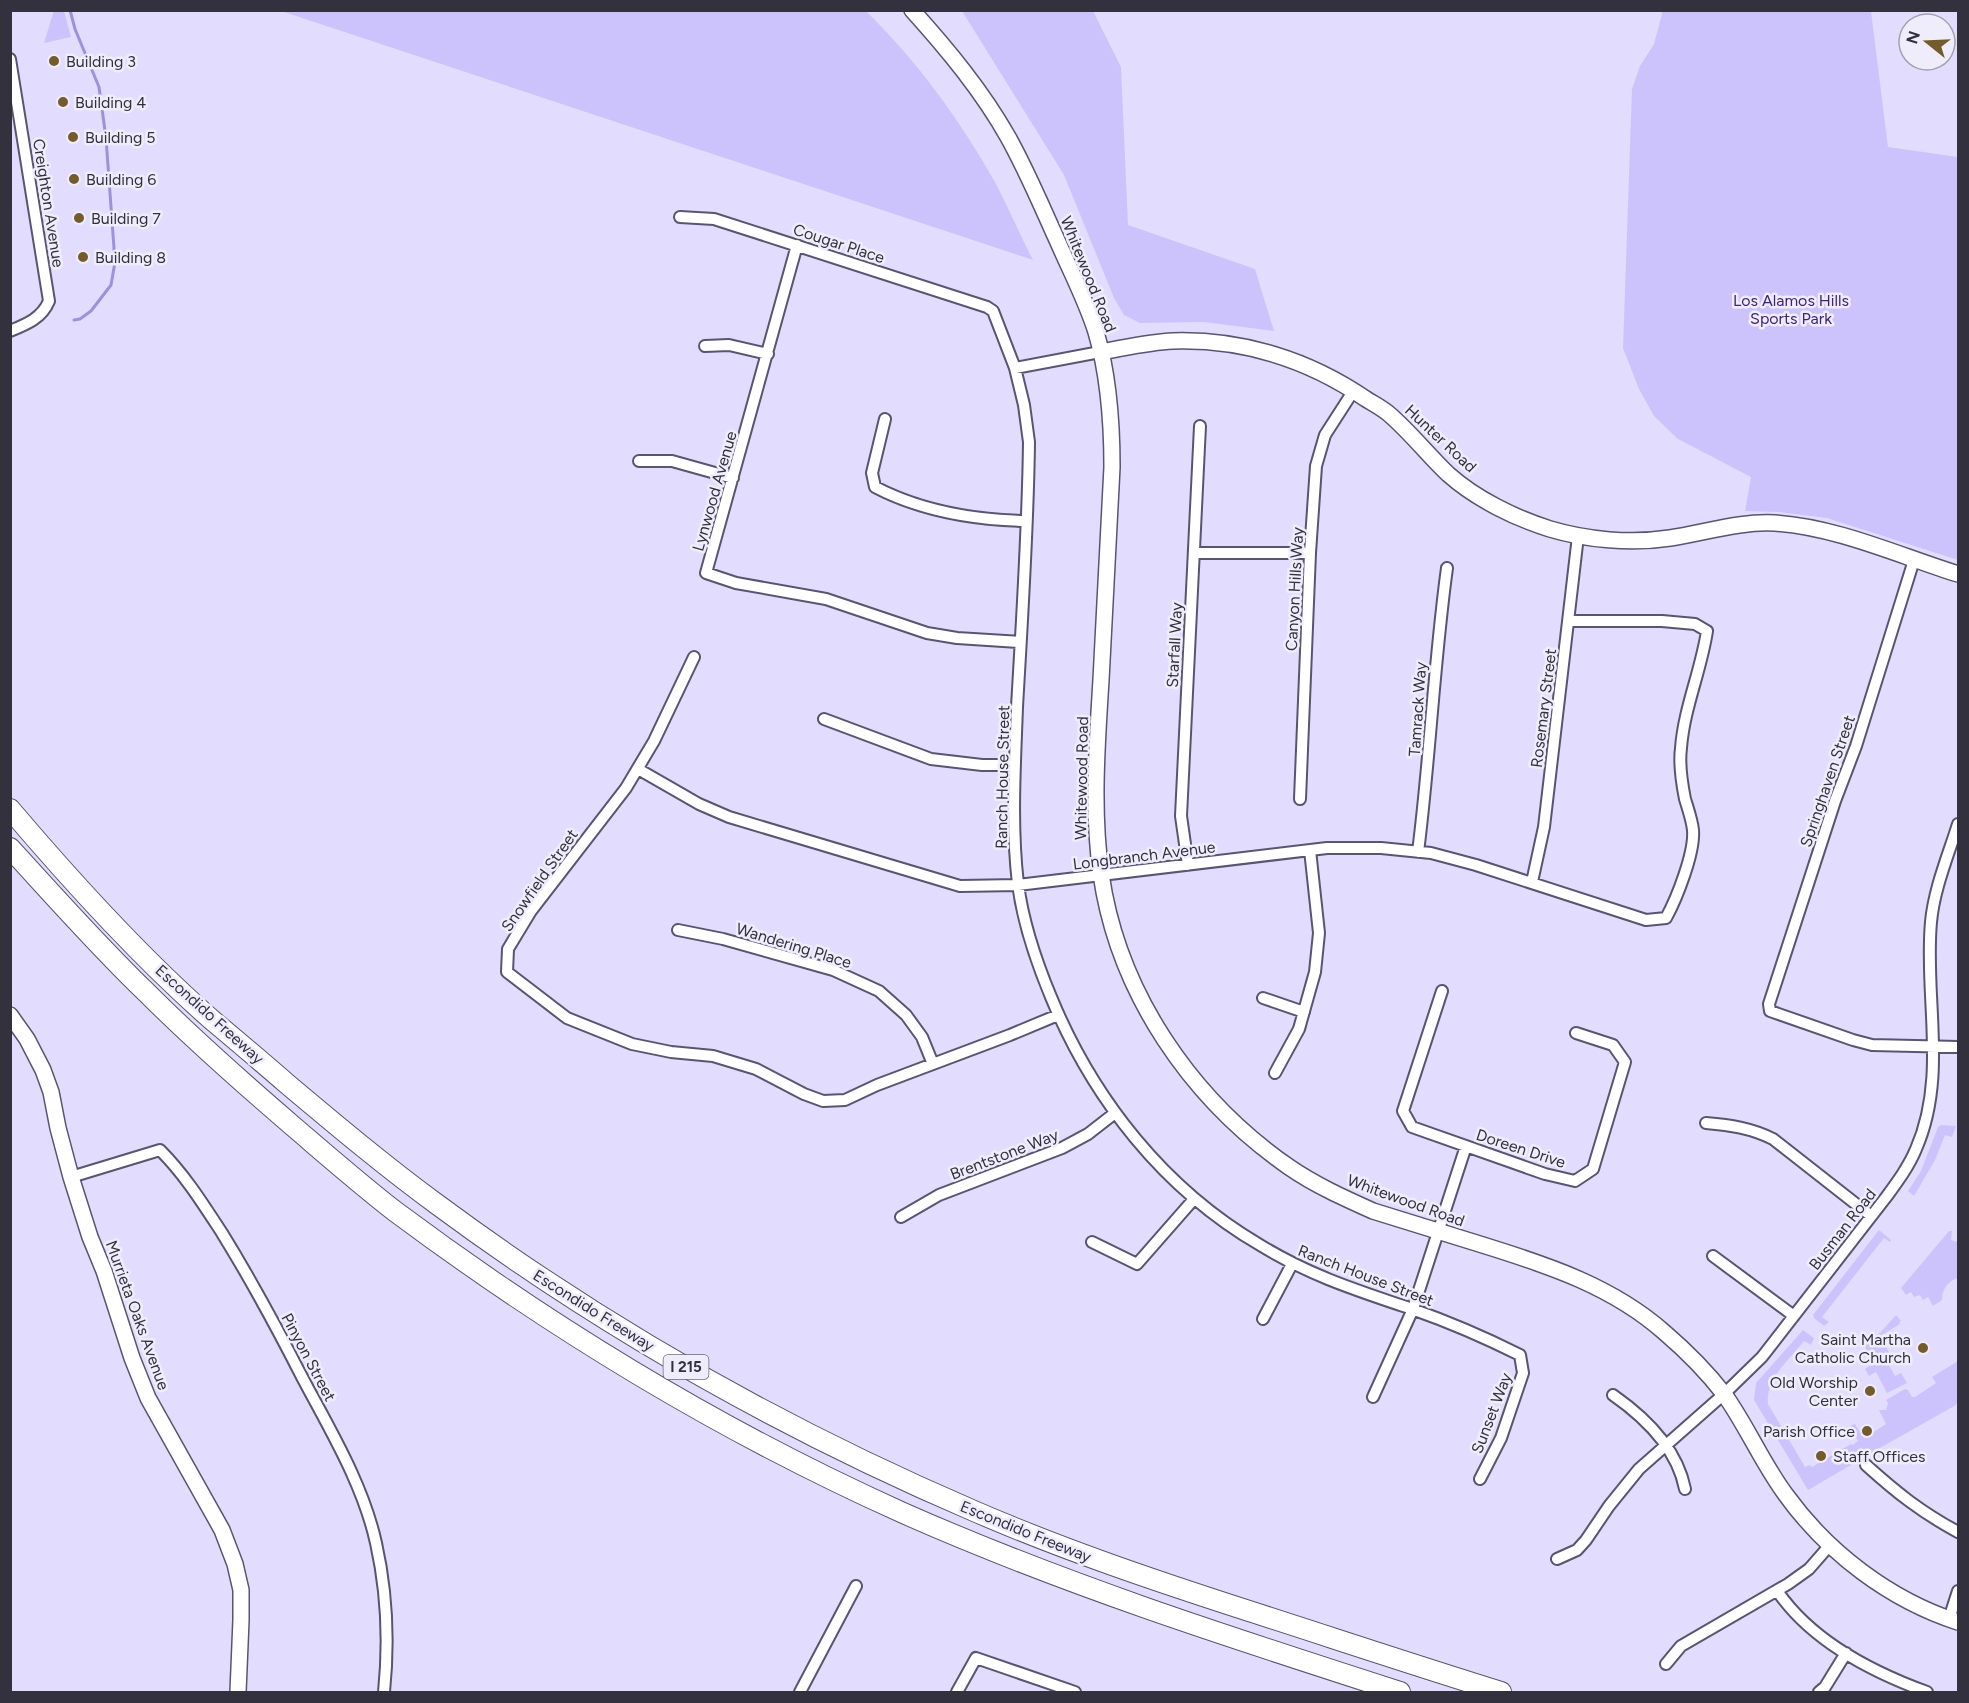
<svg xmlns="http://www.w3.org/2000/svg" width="1969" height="1703" font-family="Figtree,sans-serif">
<rect width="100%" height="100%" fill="#e2ddfe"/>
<!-- green -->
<path fill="#ccc3fc" d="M54 10 64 11 71 37 44 43Z
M281 11H866C917 61 961 121 996 184 1009 209 1020 235 1033 260Z
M962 11H1093L1121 67 1128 225 1255 269 1274 331 1204 322 1140 323 1124 315 1114 298 1064 175Z
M1661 11H1871L1888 147 1958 157V560L1827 518 1779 512 1745 511 1751 477 1678 439 1654 416 1639 389 1623 348 1632 89 1640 66 1654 44 1662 14Z
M1941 1125 1956 1126 1952 1137 1945 1135 1935 1160 1914 1196 1908 1191 1921 1171 1938 1127Z
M1879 1230 1891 1240 1890 1242 1884 1238 1822 1317 1829 1322 1824 1326 1814 1318 1813 1315Z
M1949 1231H1952L1951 1240 1958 1242V1278C1948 1281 1942 1289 1942 1300L1933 1306 1928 1297 1923 1300 1920 1295 1914 1297 1911 1292 1906 1295 1901 1288Z
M1896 1315 1901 1321 1899 1323 1900 1324 1882 1335V1340L1894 1361 1889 1365 1895 1376 1901 1373 1907 1383 1887 1393 1876 1372 1869 1376 1865 1369 1874 1363 1862 1341 1880 1333Z
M1803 1330 1814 1338 1811 1345 1804 1341C1790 1359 1765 1379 1768 1404L1805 1467 1810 1465 1812 1467 1851 1444 1853 1445 1858 1441 1850 1426 1855 1424 1864 1438 1886 1424 1879 1410H1886L1888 1403 1886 1400 1905 1389 1908 1390 1912 1397H1915L1936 1383 1932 1377 1958 1361V1399L1956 1405 1871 1453H1862L1852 1459 1851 1465 1808 1490 1754 1400 1756 1383Z"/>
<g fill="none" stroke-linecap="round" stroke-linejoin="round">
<!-- stream -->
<path stroke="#9f90dc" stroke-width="3" d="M70 10 75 29 99 87 106 138 115 262 111 285 91 311 80 319 74 320"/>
<defs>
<path id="street" d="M10 59 49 301C42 318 27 324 10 331
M680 217 714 219 987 307 993 311 1015 368 1024 405 1029 442C1028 530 1022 619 1017 707 1015 766 1011 825 1018 884 1023 923 1036 961 1051 997 1093 1099 1164 1189 1260 1245 1311 1276 1356 1290 1412 1309 1449 1322 1486 1338 1520 1355L1523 1373 1501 1438 1480 1479
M797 245 706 573 736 583 826 599 927 633 957 638 1020 642
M705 346 729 345 768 354
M1015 368 1100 352
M885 419 872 473 875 487C921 511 975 520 1026 521
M639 461H672L733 478
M1194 553H1310
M1914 560 1856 746 1835 801 1769 1004 1770 1011 1853 1040 1872 1045 1958 1047
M694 657 654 741 626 788 531 911 508 949 507 972 567 1018 632 1044 671 1052 713 1056 756 1069 804 1094 823 1101 845 1100 877 1085 1010 1035 1058 1015
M824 719 931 759 982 765H1015
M638 769 699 804 729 817 960 886 1018 885 1327 848H1381L1431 853 1476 865 1646 920 1666 918C1677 898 1695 852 1693 830 1692 820 1688 809 1685 799 1682 784 1679 763 1681 748 1684 708 1701 671 1707 631L1695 624 1662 621H1568
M1300 799 1310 553 1316 466 1325 435 1354 390
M1418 852C1430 758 1434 662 1447 568
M1188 865 1181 816 1200 426
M1532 882 1544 827 1578 536
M678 930 723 939 833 970 879 991 906 1015 922 1037 933 1064
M1442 991 1403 1111 1412 1127 1545 1174 1575 1181 1593 1169 1625 1062 1613 1045 1576 1033
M1263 998 1304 1012
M1275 1073 1299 1029 1315 972 1319 933 1310 850
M1706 1123C1730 1125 1751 1128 1773 1139L1870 1215
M71 1177 160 1150C185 1175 203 1204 222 1233 251 1280 277 1328 302 1377 330 1430 363 1484 376 1543 387 1592 389 1643 384 1692
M901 1217 939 1195 1062 1148 1088 1134 1115 1113
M1092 1242 1137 1264 1194 1199
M1713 1256 1794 1316
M1263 1319 1292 1264
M1613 1395C1646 1418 1677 1448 1685 1489
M1373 1397 1413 1309 1466 1146
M1866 1465C1897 1493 1921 1512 1958 1532
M1557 1559 1577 1550 1586 1540 1609 1506 1639 1469 1724 1394 1762 1357 1887 1196C1898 1181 1909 1166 1916 1149 1948 1076 1924 997 1931 922 1934 889 1948 856 1958 824
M1778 1592C1812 1641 1872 1672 1927 1692
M1949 1619 1958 1591
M1666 1664 1681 1646 1788 1584 1809 1569 1830 1545
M800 1692 856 1586
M957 1692 976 1658 1075 1692
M1819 1692 1825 1687 1846 1653"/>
<path id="secondary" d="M912 10C948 50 982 91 1008 137 1027 171 1041 205 1057 240 1070 270 1086 300 1096 332 1108 373 1112 424 1112 467 1109 538 1105 609 1101 680 1097 745 1092 810 1101 874 1118 993 1191 1099 1289 1167 1315 1185 1344 1198 1373 1211 1411 1223 1448 1234 1486 1246 1550 1266 1613 1287 1664 1332 1685 1350 1707 1372 1724 1394 1747 1426 1762 1463 1786 1495 1828 1553 1890 1600 1958 1622
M1100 352C1124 348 1149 342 1173 341 1243 339 1309 360 1366 399 1374 404 1382 408 1389 414 1410 432 1428 455 1448 474 1476 499 1515 518 1550 529 1587 540 1631 544 1670 538 1704 533 1740 521 1775 523 1837 527 1900 556 1958 574
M10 1015 27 1039 43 1070 51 1092 58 1128 71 1177 90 1237 104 1271 132 1358 148 1398 222 1530 235 1564 241 1590V1620L238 1692"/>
<path id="highway" d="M10 809C72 882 140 957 212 1020 237 1041 262 1062 286 1083 336 1125 386 1167 438 1205 604 1328 785 1430 974 1511 1064 1550 1156 1581 1249 1611 1333 1638 1417 1666 1501 1692
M10 848C55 897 99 947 147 993 194 1040 244 1084 294 1127 328 1156 361 1185 396 1212 553 1329 723 1432 901 1512 1063 1584 1232 1638 1400 1692"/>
</defs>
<!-- street casing -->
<use href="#street" stroke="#595470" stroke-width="14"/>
<!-- secondary casing -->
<use href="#secondary" stroke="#595470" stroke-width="18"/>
<!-- highway casing -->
<use href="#highway" stroke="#595470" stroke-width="22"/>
<!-- street -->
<use href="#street" stroke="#fff" stroke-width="10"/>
<!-- secondary -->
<use href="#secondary" stroke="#fff" stroke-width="15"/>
<!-- highway -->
<use href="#highway" stroke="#fff" stroke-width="20"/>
</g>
<!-- markers -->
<g fill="#735b2c" stroke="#efedfb" stroke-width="2">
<circle cx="54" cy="61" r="6"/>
<circle cx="63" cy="102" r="6"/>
<circle cx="73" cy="137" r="6"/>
<circle cx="74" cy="179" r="6"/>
<circle cx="79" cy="218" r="6"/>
<circle cx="83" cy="257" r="6"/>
<circle cx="1923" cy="1348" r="6"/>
<circle cx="1870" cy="1391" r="6"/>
<circle cx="1867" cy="1431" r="6"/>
<circle cx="1821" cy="1456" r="6"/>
</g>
<g text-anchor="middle" stroke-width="5" stroke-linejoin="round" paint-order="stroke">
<!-- shield labels -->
<rect fill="#efedfb" stroke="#6b6976" stroke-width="1.5" x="663.5" y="1355" width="45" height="24" rx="4.5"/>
<g font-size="15" font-weight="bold" fill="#33313d">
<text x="686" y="1372">I 215</text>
</g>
<!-- poi labels -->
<g font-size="16" fill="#33313d" stroke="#efedfb" text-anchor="start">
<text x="66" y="67">Building 3</text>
<text x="75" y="108">Building 4</text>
<text x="85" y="143">Building 5</text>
<text x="86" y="185">Building 6</text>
<text x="91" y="224">Building 7</text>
<text x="95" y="263">Building 8</text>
<text x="1911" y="1345" text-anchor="end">Saint Martha<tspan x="1911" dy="18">Catholic Church</tspan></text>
<text x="1858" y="1388" text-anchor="end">Old Worship<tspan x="1858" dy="18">Center</tspan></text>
<text x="1855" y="1437" text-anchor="end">Parish Office</text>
<text x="1833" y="1462">Staff Offices</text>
</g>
<!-- street labels -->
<g font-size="16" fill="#33313d" stroke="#efedfb">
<text transform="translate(49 203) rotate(81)" y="6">Creighton Avenue</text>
<text transform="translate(839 243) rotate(18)" y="6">Cougar Place</text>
<text transform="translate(1089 274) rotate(68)" y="6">Whitewood Road</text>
<text transform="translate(1441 438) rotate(43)" y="6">Hunter Road</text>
<text transform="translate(714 491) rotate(-74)" y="6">Lynwood Avenue</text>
<text transform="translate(1294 589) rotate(-87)" y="6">Canyon Hills Way</text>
<text transform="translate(1174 645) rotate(-87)" y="6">Starfall Way</text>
<text transform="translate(1543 708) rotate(-83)" y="6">Rosemary Street</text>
<text transform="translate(1417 709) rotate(-86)" y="6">Tamrack Way</text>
<text transform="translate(1002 777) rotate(-89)" y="6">Ranch House Street</text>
<text transform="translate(1081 778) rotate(-89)" y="6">Whitewood Road</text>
<text transform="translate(1827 781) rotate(-71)" y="6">Springhaven Street</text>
<text transform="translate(1144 855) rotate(-7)" y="6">Longbranch Avenue</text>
<text transform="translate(539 880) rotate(-55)" y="6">Snowfield Street</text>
<text transform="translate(794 945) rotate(17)" y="6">Wandering Place</text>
<text transform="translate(210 1014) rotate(42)" y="6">Escondido Freeway</text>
<text transform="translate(1521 1148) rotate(18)" y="6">Doreen Drive</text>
<text transform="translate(1004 1154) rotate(-21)" y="6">Brentstone Way</text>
<text transform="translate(1406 1200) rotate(20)" y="6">Whitewood Road</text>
<text transform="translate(1842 1229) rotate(-52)" y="6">Busman Road</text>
<text transform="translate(1366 1275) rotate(21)" y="6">Ranch House Street</text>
<text transform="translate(594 1310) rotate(32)" y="6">Escondido Freeway</text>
<text transform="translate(138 1315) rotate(70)" y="6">Murrieta Oaks Avenue</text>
<text transform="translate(309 1357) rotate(62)" y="6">Pinyon Street</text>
<text transform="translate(1491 1413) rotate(-69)" y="6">Sunset Way</text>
<text transform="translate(1026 1531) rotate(22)" y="6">Escondido Freeway</text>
</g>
<!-- park labels -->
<g font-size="16" fill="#40237b" stroke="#efedfb">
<text x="1791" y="306">Los Alamos Hills<tspan x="1791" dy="18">Sports Park</tspan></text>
</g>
</g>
<!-- border -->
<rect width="1969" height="1703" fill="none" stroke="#33313d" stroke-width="24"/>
<!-- north arrow -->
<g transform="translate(1927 42) rotate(288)"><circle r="28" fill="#efedfb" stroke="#a4a2af" stroke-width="1.5"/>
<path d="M0-4.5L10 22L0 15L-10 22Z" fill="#735b2c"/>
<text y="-9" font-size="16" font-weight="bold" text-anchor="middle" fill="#33313d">N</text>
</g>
</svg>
